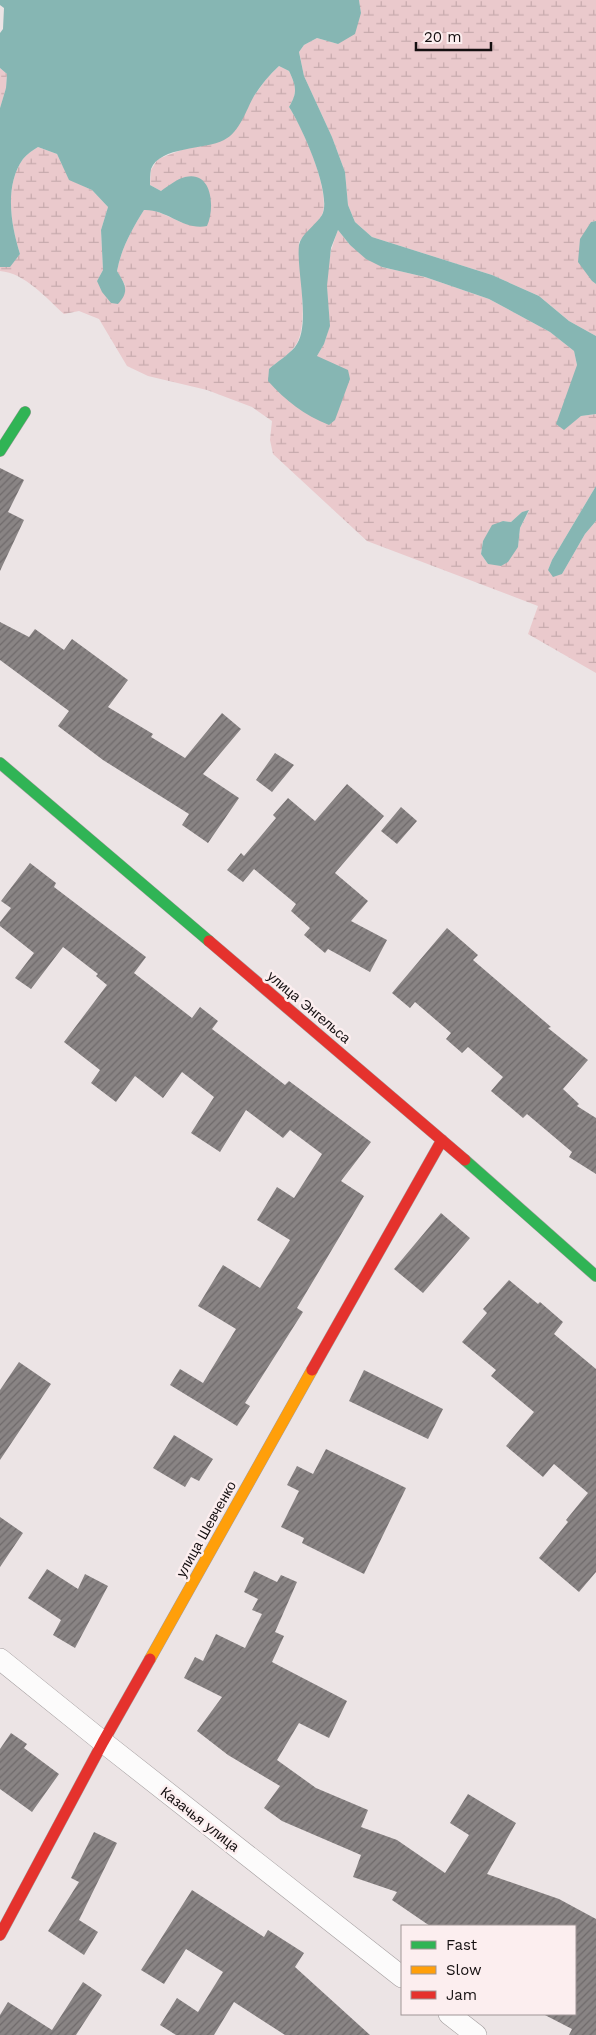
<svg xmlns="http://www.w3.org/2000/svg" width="596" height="2035" font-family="'Work Sans',sans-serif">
<defs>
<pattern id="wetland-marsh" width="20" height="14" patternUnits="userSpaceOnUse" patternTransform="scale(1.25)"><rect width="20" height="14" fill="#eac9cc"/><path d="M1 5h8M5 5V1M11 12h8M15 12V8" fill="none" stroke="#c8abae"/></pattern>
<pattern id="building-hatch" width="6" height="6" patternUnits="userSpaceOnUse" patternTransform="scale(1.25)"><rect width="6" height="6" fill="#898484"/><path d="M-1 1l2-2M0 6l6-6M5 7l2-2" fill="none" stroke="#6f6a6b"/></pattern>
</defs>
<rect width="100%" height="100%" fill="#ece4e5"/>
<!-- wetland -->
<path fill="url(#wetland-marsh)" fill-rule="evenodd" d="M359 0H596V221L591 222 592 281 596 284V336L569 321 539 296 492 275 372 237 355 222 348 205 345 172 332 137 304 76 299 52 304 45 317 38 338 44 361 13Z
M279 66 289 71C296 86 298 92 289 107 303 128 329 187 323 212 321 220 305 235 299 242 298 268 310 327 295 346 289 355 277 362 269 369L317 356C335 326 328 319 327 288 326 268 331 248 338 230L350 245 382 267 425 277 489 299 550 332 574 351 577 365 564 429 581 416 596 414V486L552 560 548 570 562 574 585 534 596 521V673L528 634 538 606 367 541 273 454 270 440 272 421 252 407 207 390 148 376 127 366 99 319 79 311 64 314C46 298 25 273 0 271V267L10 266 20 254C11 225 4 186 23 159 27 154 33 150 38 147L57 154 69 179 92 190 108 207 101 230 103 270 97 281 125 285 117 271C121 249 132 229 144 210H154L183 223 185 177 161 191 150 185 151 170 158 159 184 149 254 96 267 78ZM529 511 520 528 518 547 488 564 481 554 483 541 503 521 511 522 522 512Z
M0 68 7 74 6 88 0 108Z"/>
<!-- water -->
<path fill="#86b6b3" d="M0 0H359L361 13 355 34 338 44 317 38 304 45 299 52 304 76 332 137 345 172 348 205 355 222 372 237 492 275 539 296 569 321 596 336V414L581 416 564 430 556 424 577 365 574 351 550 332 489 299 425 277 382 267 366 259 350 245 338 230 331 248 327 286 330 326 324 344 317 356 348 370 350 379 335 420 329 425C304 415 286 401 268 381L269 369C277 362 288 355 295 347 312 326 296 271 299 245 301 234 316 225 322 215 333 195 301 125 289 107 298 92 296 86 289 71L279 66C269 75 261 85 254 96 246 110 240 132 224 140 205 150 160 146 151 169 150 174 150 180 150 185L161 191C168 186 177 179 185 177 213 170 215 209 207 226 184 231 167 209 144 210 132 229 121 249 117 271 125 284 130 291 118 304L111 303 102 292 97 281 103 270 101 230 108 207 92 190 69 180 57 154 38 147C33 150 27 154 23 159 4 186 11 225 20 254L10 267H0V108L6 88 7 74 0 68V33L3 29 4 8 0 5Z
M596 221V284L592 281 578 262 580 239 591 222Z
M596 486V521L585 534 562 574 553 577 548 570 552 560Z
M529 510 520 528 518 547 508 562 501 566 488 564 481 554 483 541 492 525 503 521 511 522 522 512Z"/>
<!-- building -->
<path fill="url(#building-hatch)" d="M0 468 24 480 8 512 24 520 0 571Z
M0 622 29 637 35 629 64 650 72 639 128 680 108 707 153 734 151 737 185 758 222 713 241 729 203 774 239 798 208 843 182 825 189 814 103 760 58 726 69 711 0 660Z
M275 753 294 765 272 792 256 780Z
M347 784 384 816 335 873 368 901 351 921 387 940 370 972 328 949 325 953 304 935 310 928 291 911 296 904 254 869 243 882 227 870 241 853 244 856 276 818 273 815 288 798 315 821Z
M401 807 417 821 397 844 381 831Z
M30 863 56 883 54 887 146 957 134 973 192 1018 200 1007 218 1021 212 1029 285 1085 289 1081 371 1142 341 1181 364 1196 297 1308 303 1312 245 1403 250 1406 237 1426 170 1385 180 1369 203 1383 236 1329 198 1306 223 1265 260 1288 290 1240 257 1220 277 1187 294 1198 322 1154 290 1130 283 1138 246 1110 220 1152 191 1133 214 1097 182 1072 163 1098 135 1076 116 1102 91 1083 100 1070 64 1042 107 985 96 976 98 974 63 947 31 989 15 978 34 953 0 926V922L11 908 1 901Z
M447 928 478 955 473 960 551 1027 548 1028 588 1060 563 1089 579 1104 577 1106 596 1118V1174L569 1157 572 1152 527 1114 523 1118 491 1091 503 1077 468 1047 462 1053 446 1039 451 1033 415 1002 410 1008 392 993Z
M441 1213 470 1238 423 1293 394 1269Z
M509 1280 538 1304 540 1302 563 1322 554 1334 596 1369V1572L579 1592 539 1558 568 1522 566 1520 588 1493 554 1464 543 1477 506 1446 534 1412 491 1376 496 1370 462 1342 487 1313 483 1309Z
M19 1362 51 1384 0 1460V1390Z
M364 1370 443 1409 428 1439 349 1401Z
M174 1435 213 1459 199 1481 191 1477 185 1487 153 1468Z
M326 1449 406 1488 364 1574 302 1543 304 1538 281 1527 299 1491 287 1485 297 1466 313 1474Z
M0 1517 23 1533 0 1567Z
M47 1569 78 1589 85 1574 108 1586 75 1648 53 1635 61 1620 28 1598Z
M254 1571 277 1582 281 1575 297 1582 275 1632 284 1636 272 1662 347 1701 329 1738 299 1723 277 1760 316 1788 368 1810 361 1827 397 1840 445 1873 469 1835 450 1823 468 1794 516 1823 487 1874 559 1899 596 1919V2035H569L572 2029 543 2014H575V1926H430L392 1900 397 1892 353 1877 361 1855 282 1821 264 1808 280 1786 228 1755 197 1731 222 1697 184 1678 195 1657 203 1661 216 1634 245 1648 262 1614 252 1610 258 1599 244 1592Z
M11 1733 27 1744 24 1748 59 1774 32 1812 0 1789V1749Z
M94 1832 117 1843 79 1920 98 1932 84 1955 48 1931 79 1882 71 1878Z
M192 1890 264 1937 268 1930 304 1953 295 1967 370 2035H285L234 2002 214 2035H176L160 2025 177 1998 198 2012 223 1972 186 1949 164 1984 141 1970Z
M83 1982 102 1995 76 2035H0V2015L8 2002 52 2030Z"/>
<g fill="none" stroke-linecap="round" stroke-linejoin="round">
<defs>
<path id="street" d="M0 1659 103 1742 402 1977
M449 2014 476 2035"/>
<path id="fast" d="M0 451 25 412
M0 763 209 941
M465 1160 596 1276"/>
<path id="slow" d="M150 1659 312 1370"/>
<path id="jam" d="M209 941 465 1160
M312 1370 442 1140
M0 1935 103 1742 150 1659"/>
</defs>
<!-- street casing -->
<use href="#street" stroke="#a39d9e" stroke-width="22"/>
<!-- fast casing -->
<use href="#fast" stroke="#a39d9e" stroke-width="12"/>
<!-- slow casing -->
<use href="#slow" stroke="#a39d9e" stroke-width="12"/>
<!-- jam casing -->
<use href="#jam" stroke="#a39d9e" stroke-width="12"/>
<!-- street -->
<use href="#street" stroke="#fcfbfb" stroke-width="21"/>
<!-- fast -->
<use href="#fast" stroke="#30b455" stroke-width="11"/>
<!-- slow -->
<use href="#slow" stroke="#ff9f0a" stroke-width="11"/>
<!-- jam -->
<use href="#jam" stroke="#e5322d" stroke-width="11"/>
</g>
<g text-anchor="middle" stroke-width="5" stroke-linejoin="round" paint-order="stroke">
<!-- street labels -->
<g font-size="14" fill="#140f10" stroke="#fceeef">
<text transform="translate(309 1007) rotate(40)" y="5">улица Энгельса</text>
<text transform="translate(206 1529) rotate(-61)" y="5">улица Шевченко</text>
<text transform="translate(200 1819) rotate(38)" y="5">Казачья улица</text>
</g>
</g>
<!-- legend -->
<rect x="401" y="1925" width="175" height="90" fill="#fceeef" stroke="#9f9596"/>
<rect x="411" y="1941" width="25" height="8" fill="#30b455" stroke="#9f9596"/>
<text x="446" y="1950" font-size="15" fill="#140f10">Fast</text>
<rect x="411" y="1966" width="25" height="8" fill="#ff9f0a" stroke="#9f9596"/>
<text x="446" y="1975" font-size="15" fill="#140f10">Slow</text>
<rect x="411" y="1991" width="25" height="8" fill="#e5322d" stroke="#9f9596"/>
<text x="446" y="2000" font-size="15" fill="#140f10">Jam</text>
<!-- scale -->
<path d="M416 42v8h75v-8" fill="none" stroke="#140f10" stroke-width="2.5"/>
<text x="424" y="42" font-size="15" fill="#140f10" stroke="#fceeef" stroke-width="4" paint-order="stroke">20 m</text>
</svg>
